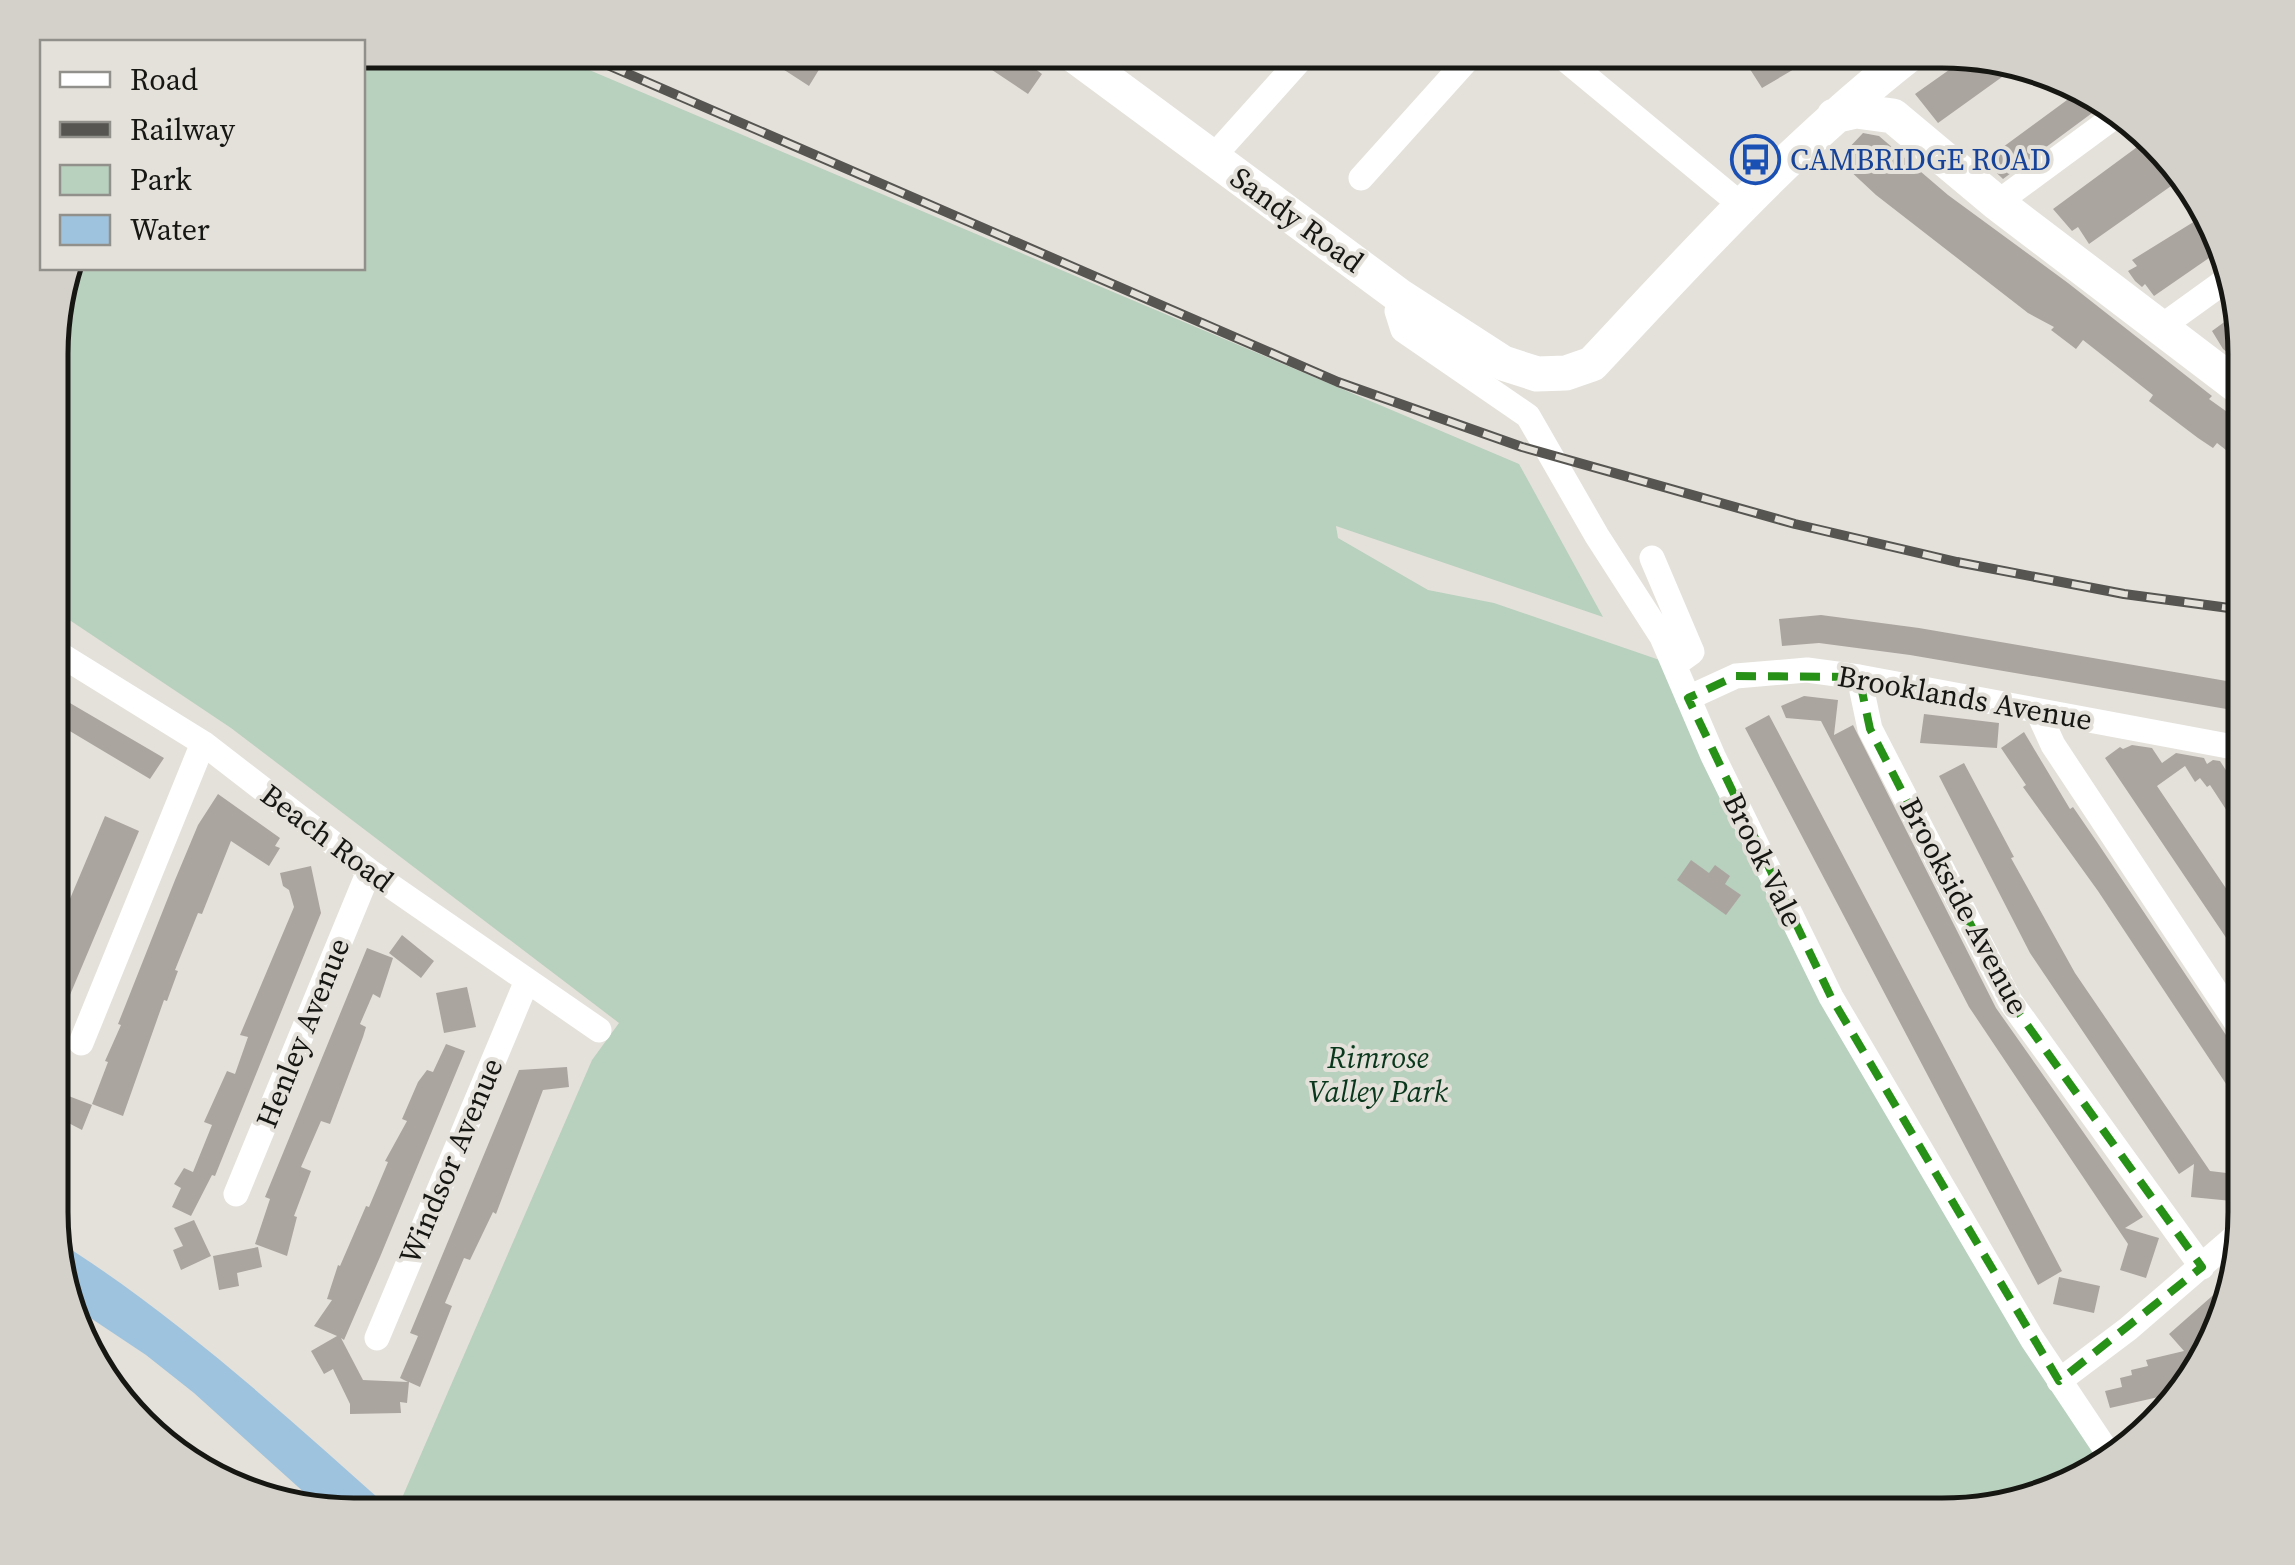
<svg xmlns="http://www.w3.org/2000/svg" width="2295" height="1565" font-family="'Source Serif 4',serif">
<rect width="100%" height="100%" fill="#e4e1da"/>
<!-- green -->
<path fill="#b8d0be" d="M363 50H542L1519 464 1603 617 1336 526 1338 538 1428 590 1494 603 1674 665 1809 954 2110 1456 2076 1483 1942 1515 395 1514 592 1060 619 1023 231 728 53 609V314L67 268H362Z"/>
<!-- water -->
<path fill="#9ec3de" d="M53 1238C178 1316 286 1416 396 1514L327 1513 194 1393 146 1355 71 1305 53 1251Z"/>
<!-- building -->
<path fill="#aba5a0" d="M780 50H831L809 86 772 62Z
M962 50H1010L1042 74 1028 94Z
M1767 51H1825L1762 88 1746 63Z
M1973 53 2016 62 2000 73 2002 77 1938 123 1915 94Z
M2082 89 2107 102 2003 179 1984 161Z
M1863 133 1879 136 1948 195 2068 283 2212 396 2209 399 2244 424V464L2217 443 2213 448 2198 438 2149 401 2153 395 2083 340 2076 349 2051 330 2054 327 2028 313 1876 195 1846 167 1854 159 1845 152Z
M2148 139 2181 179 2089 244 2078 227 2072 231 2053 209Z
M2208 213 2213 219 2222 249 2154 296 2145 284 2142 287 2135 281 2128 271 2137 266 2132 260Z
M2238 312 2244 350 2235 358 2223 349 2212 331Z
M1821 615 1919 628 2244 684V712L1910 655 1819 643 1782 646 1779 619Z
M58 696 164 758 150 779 53 721V705Z
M1804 696 1838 700 1834 735 1853 725 1996 1008 2143 1217 2125 1228 2159 1238 2146 1278 2120 1270 2128 1244 1969 1007 1821 721 1786 718 1781 706Z
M1924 714 1999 723 1997 748 1920 743Z
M1769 715 2062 1271 2038 1285 1745 728Z
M2024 732 2070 809 2073 807 2097 842 2244 1062V1111L2098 891 2023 787 2026 785 2001 748Z
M2132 745 2152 748 2162 763 2176 753 2204 758 2207 764 2213 760 2220 761 2231 778 2236 774 2244 787V837L2210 785 2207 787 2200 778 2195 782 2185 766 2157 786 2244 915V941L2233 948 2105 758 2120 747 2123 749Z
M1964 763 2014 857 2011 858 2075 973 2210 1171 2235 1174 2232 1201 2191 1197 2194 1164 2179 1174 2030 953 1939 776Z
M218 794 280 838 275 846 280 848 269 866 231 841 202 914 198 913 175 970 178 971 167 1001 164 1000 123 1116 92 1104 108 1062 105 1061 121 1025 118 1024 175 880 198 825Z
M105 816 139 831 67 1002 53 997V939Z
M1691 860 1709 873 1715 865 1730 876 1725 884 1741 895 1726 915 1677 880Z
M311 866 321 913 215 1176 212 1175 191 1216 172 1207 181 1188 174 1184 184 1168 193 1172 212 1125 204 1122 227 1071 235 1074 248 1037 240 1035 294 907 289 890 283 886 280 873Z
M402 935 434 961 421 978 389 953Z
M367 948 393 958 380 998 373 994 360 1024 366 1027 363 1037 330 1124 321 1121 301 1167 311 1171 294 1216 297 1217 287 1256 255 1244 270 1199 265 1197Z
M467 987 476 1027 444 1033 436 993Z
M446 1044 465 1051 380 1257 344 1340 341 1338 363 1380 408 1382 400 1378 418 1336 410 1333 519 1070 567 1067 569 1087 543 1090 496 1214 493 1212 470 1260 464 1258 445 1303 452 1306 420 1387 409 1382 407 1403 400 1402 401 1413 350 1414V1404L333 1369 324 1374 311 1351 337 1336 314 1326 332 1300 327 1299 338 1265 340 1266 366 1206 369 1207 388 1162 385 1161 407 1121 402 1119 418 1082 427 1070 433 1072Z
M53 1090 92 1105 82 1130 53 1115Z
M194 1220 211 1256 181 1270 173 1250 183 1246 174 1228Z
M258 1247 262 1267 237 1273 239 1286 219 1290 213 1256Z
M2236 1275 2229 1310 2185 1391 2110 1408 2105 1391 2122 1387 2120 1378 2132 1375 2131 1370 2148 1366 2146 1360 2184 1351 2169 1334Z
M2059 1277 2100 1286 2094 1313 2053 1304Z"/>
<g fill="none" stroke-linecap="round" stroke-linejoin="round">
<!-- minor -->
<path stroke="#fff" stroke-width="25" d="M1554 50 1740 204
M1697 51 1700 54
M1100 73 1122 50
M1212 158 1309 50
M1361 178 1476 50
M1997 203 2122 111
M1401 297 1397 311 1403 330 1528 416 1597 536 1662 637 1713 756 1831 997 2032 1339 2110 1456
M2161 327 2229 278
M1652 558 1692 652 1674 665
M53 650 203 743 369 871 599 1030
M1859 677 1870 729 2010 1001 2202 1267
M1688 698 1736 676 1807 670 1859 677 2244 749
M2038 712 2053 745 2244 1034
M81 1043 203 743
M236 1194 369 871
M377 1338 526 983
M2059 1381 2128 1329 2244 1229"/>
<!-- secondary -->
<path stroke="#fff" stroke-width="35" d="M1067 50 1401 297 1503 363 1537 374 1566 373 1592 364C1695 254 1795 143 1914 51
M1834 116 1856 111 1893 116 1997 203 2244 391"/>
<defs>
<path id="rail" d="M573 50 1338 382 1522 447 1795 524 1957 562 2124 594 2244 610"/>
</defs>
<!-- rail casing -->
<use href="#rail" stroke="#565551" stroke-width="10"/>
<!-- rail -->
<use href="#rail" stroke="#e4e1da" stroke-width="6" stroke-dasharray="19" stroke-linecap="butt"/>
</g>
<!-- marked area -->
<path fill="none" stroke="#279117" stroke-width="8" stroke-dasharray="20 12" stroke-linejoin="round" d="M1736 676 1859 677 1870 729 2010 1001 2202 1267 2059 1381 1831 997 1688 698Z"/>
<!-- icons -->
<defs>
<symbol id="bus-ring" viewBox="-11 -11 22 22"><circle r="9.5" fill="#e4e1da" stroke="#1a4fb4" stroke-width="1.5"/><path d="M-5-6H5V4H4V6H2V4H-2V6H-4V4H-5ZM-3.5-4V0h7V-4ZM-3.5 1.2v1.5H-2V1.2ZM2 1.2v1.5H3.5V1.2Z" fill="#1a4fb4"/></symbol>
</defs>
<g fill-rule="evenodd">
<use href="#bus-ring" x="1728" y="132" width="55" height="55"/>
</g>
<g text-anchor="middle" stroke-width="8" stroke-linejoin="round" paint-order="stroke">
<!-- transit labels -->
<g font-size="30" fill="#164399" stroke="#e4e1da" text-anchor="start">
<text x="1790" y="170">CAMBRIDGE ROAD</text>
</g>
<!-- street labels -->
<g font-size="30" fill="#161613" stroke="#e4e1da">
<text transform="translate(1297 220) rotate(36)" y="10">Sandy Road</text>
<text transform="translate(1965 698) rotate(10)" y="10">Brooklands Avenue</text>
<text transform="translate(327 838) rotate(37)" y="10">Beach Road</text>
<text transform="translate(1763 860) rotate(64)" y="10">Brook Vale</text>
<text transform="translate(1964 906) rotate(62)" y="10">Brookside Avenue</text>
<text transform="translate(303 1033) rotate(-68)" y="10">Henley Avenue</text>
<text transform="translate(451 1161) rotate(-67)" y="10">Windsor Avenue</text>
</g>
<!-- park labels -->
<g font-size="30" font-style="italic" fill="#09371c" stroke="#e4e1da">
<text x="1378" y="1068">Rimrose<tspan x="1378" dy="34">Valley Park</tspan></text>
</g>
</g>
<!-- crop -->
<path d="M0 0H2295V1565H0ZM354 68H1942A286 286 0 0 1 2228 354V1212A286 286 0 0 1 1942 1498H354A286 286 0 0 1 68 1212V354A286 286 0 0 1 354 68Z" fill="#d4d1ca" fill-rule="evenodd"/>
<path fill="none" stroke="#161613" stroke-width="5" d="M354 68H1942A286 286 0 0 1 2228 354V1212A286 286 0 0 1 1942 1498H354A286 286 0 0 1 68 1212V354A286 286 0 0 1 354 68Z"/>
<!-- legend -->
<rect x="40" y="40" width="325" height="230" fill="#e4e1da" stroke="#92908a" stroke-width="2.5"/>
<rect x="60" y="72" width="50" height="15" fill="#ffffff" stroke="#92908a" stroke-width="2.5"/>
<text x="130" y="90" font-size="30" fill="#161613">Road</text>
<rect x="60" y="122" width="50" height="15" fill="#565551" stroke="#92908a" stroke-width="2.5"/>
<text x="130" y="140" font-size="30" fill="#161613">Railway</text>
<rect x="60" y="165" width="50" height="30" fill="#b8d0be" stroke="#92908a" stroke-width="2.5"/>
<text x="130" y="190" font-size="30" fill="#161613">Park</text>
<rect x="60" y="215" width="50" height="30" fill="#9ec3de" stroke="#92908a" stroke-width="2.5"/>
<text x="130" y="240" font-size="30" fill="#161613">Water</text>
</svg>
